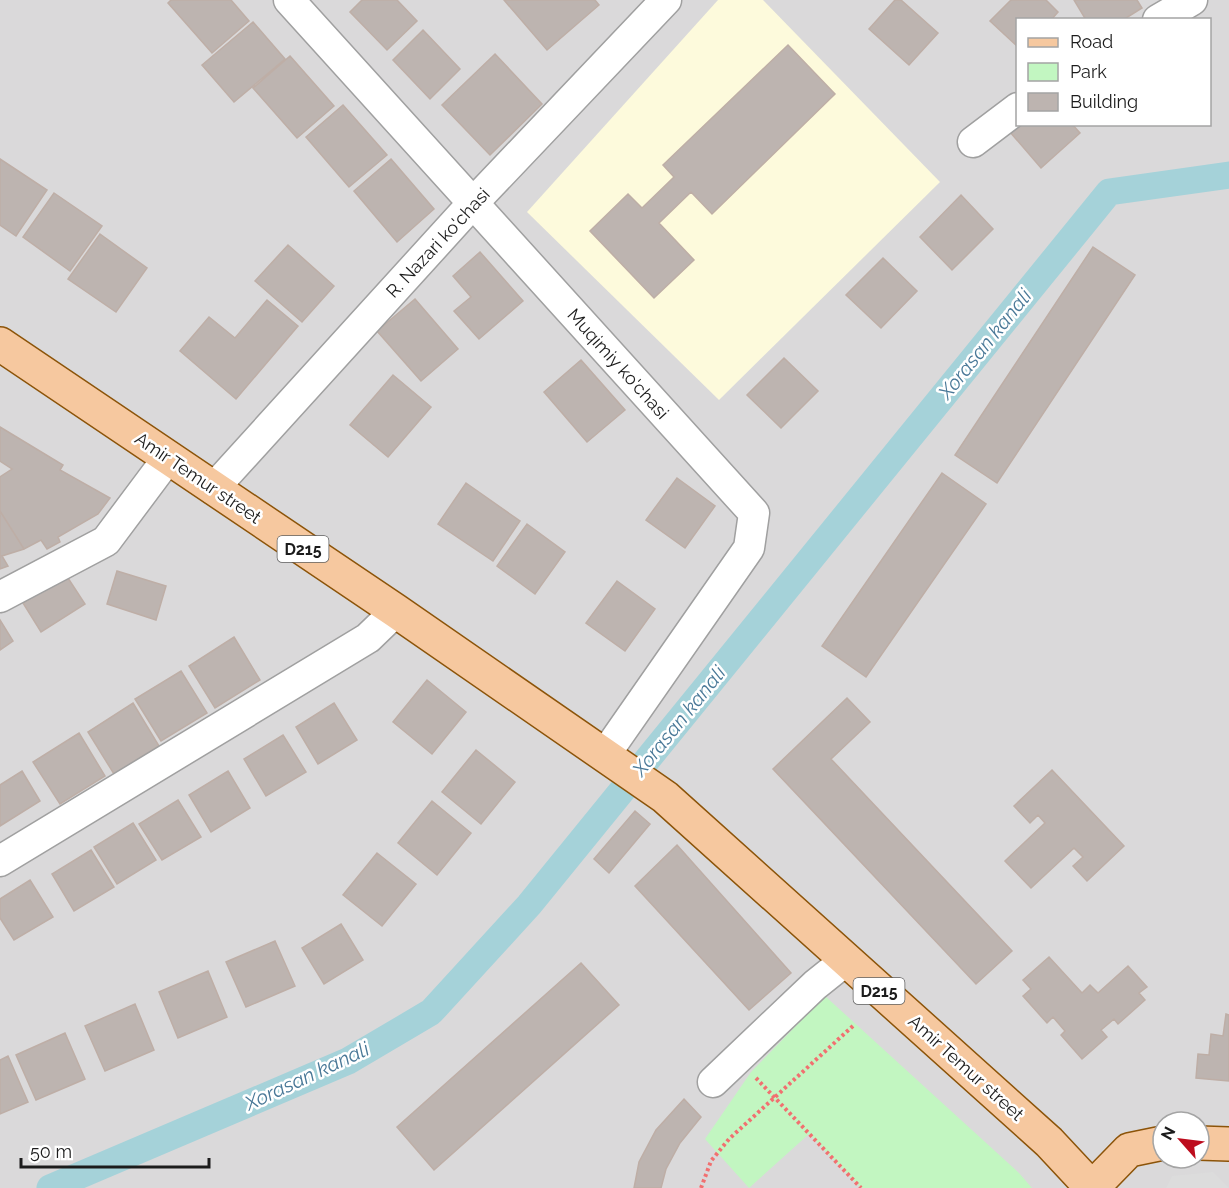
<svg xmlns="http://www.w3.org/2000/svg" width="1229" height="1188" font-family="Raleway,sans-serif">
<rect width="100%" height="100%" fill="#ede9e3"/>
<!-- residential -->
<path fill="#dad9da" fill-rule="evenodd" d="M0 0H1229V1188H0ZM1018 20H1210V124H1018ZM1163 1122H1199V1158H1163Z"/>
<!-- education -->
<path fill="#fdfadc" d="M718 0H763L940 182 719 400 527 212Z"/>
<!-- park -->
<path fill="#c2f6c1" d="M825 996 1019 1173 1032 1188H861L809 1134 749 1188 705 1139 751 1072Z"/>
<!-- parking -->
<path fill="#dcdcdc" d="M1213 1172 1229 1188H1166L1172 1176Z"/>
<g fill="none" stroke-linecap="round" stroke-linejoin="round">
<!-- canal -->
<path stroke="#a5d2d9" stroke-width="27" d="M50 1188 348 1061 431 1012 529 905 1109 192 1229 175"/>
</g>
<!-- building -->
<path fill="#bdb4b0" stroke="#beaea6" stroke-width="1.5" d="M171 0H231L249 21 212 53 168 3Z
M362 0H397L417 21 387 50 350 12Z
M504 0H595L599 5 547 50Z
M895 0H901L938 33 909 65 869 29Z
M1011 0H1046L1058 12 1051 20H1018V47L990 21Z
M1074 0H1137L1142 8 1123 20H1086Z
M253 22 285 59 234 102 202 65Z
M423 30 460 69 430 99 393 60Z
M788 45 835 94 712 214 691 192 659 223 694 260 654 298 590 231 628 194 642 208 674 177 663 165Z
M495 54 542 104 490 155 442 105Z
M290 56 334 106 297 138 253 88Z
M343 105 387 155 349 187 306 137Z
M1019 124H1072L1080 133 1041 168 1010 132Z
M0 159 47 190 16 236 0 225Z
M391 159 434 209 397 242 354 191Z
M54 193 102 226 70 271 23 237Z
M961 195 993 229 952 270 920 237Z
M100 234 147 268 116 312 68 279Z
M288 245 334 286 302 322 255 281Z
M1093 247 1135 275 997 483 955 455Z
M480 252 523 301 479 339 454 311 471 297 453 276Z
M883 258 917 291 881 328 846 295Z
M415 299 458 349 421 381 377 331Z
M267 300 298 326 236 399 180 351 209 317 235 338Z
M784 358 818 391 781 428 747 395Z
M581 360 625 410 587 442 544 392Z
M393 375 431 407 388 457 350 425Z
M0 427 63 465 60 470 110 498 98 514 58 537 60 542 47 549 41 540 24 549 0 511V477L12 469 0 461Z
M942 473 986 504 866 677 822 646Z
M677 478 715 506 685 548 646 520Z
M466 483 520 521 493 561 438 524Z
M0 511 24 549 2 556 8 566 0 569Z
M527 524 565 552 535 594 497 566Z
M117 571 166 586 156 620 107 604Z
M66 575 85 604 41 632 23 603Z
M617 581 655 609 625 651 586 623Z
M0 620 13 641 0 650Z
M234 637 260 680 215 708 189 666Z
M181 671 207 713 161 741 135 699Z
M427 680 466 712 432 754 393 722Z
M847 698 870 722 831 759 1012 951 976 984 773 769Z
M133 703 159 746 114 774 88 732Z
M334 703 357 740 318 764 296 727Z
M79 733 105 776 60 804 33 762Z
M283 735 306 772 266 796 244 759Z
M476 750 515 782 481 824 442 792Z
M1052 770 1124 846 1087 881 1073 866 1083 857 1074 848 1031 888 1005 861 1045 823 1038 815 1030 823 1014 806Z
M22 771 40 801 0 826V785Z
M228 771 250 808 211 832 189 795Z
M178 800 201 837 162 860 139 824Z
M432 801 471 833 437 875 398 843Z
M635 811 650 824 609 873 594 859Z
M133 823 156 860 117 884 94 847Z
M677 845 791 973 749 1010 635 886Z
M91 850 114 887 74 911 52 874Z
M377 853 416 884 382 926 343 895Z
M30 880 53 917 14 940 0 918V899Z
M341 924 363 960 324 984 302 948Z
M275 941 295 986 246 1007 226 962Z
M1049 957 1082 993 1090 985 1098 993 1128 966 1147 987 1139 993 1145 1000 1118 1024 1114 1019 1101 1030 1107 1037 1082 1059 1061 1035 1065 1031 1053 1017 1047 1023 1023 996 1031 989 1023 980Z
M581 963 619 1005 434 1170 397 1127Z
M208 971 227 1017 178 1038 159 992Z
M135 1004 154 1050 105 1071 85 1026Z
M1226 1014 1229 1015V1081L1196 1078 1198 1054 1209 1055 1211 1034 1223 1036Z
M65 1033 85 1079 36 1100 16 1055Z
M8 1056 28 1102 0 1114V1060Z
M684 1099 701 1117 680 1143 666 1169 661 1188H634L639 1162 656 1130Z"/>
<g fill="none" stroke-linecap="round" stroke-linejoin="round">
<defs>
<path id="minor" d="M289 0 754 513 749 548 604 756
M1158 20 1192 0
M973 142 1018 108
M213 489 472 204 666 0
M0 597 106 541 168 458
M0 861 368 638 396 611
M713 1082 815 985 845 961"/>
<path id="major" d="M0 344 396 611 665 797 1049 1142 1092 1188
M1199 1143 1229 1144
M1092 1188 1129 1150 1163 1143"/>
</defs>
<!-- minor casing -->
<use href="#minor" stroke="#a0a0a0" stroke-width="33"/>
<!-- major casing -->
<use href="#major" stroke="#8c5409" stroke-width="36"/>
<!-- path -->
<path stroke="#f17070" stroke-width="4" stroke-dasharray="3 3" stroke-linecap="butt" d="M756 1078 861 1188
M701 1188 711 1161 729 1139 854 1025"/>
<!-- minor -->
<use href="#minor" stroke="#fff" stroke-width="30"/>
<!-- major -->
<use href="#major" stroke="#f6c89f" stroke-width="33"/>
</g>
<g text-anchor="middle" stroke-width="5" stroke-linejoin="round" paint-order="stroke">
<!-- shield labels -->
<g fill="#fff" stroke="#606060" stroke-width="1.5">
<rect x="277.5" y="536" width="51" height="26" rx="4.5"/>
<rect x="853.5" y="978" width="51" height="26" rx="4.5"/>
</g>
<g font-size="16" font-weight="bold" fill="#1c1c1c">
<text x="303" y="555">D215</text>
<text x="879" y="997">D215</text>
</g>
<!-- street labels -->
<g font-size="18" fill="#1c1c1c" stroke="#fff">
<text transform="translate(438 243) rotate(-47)" y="6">R. Nazari ko'chasi</text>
<text transform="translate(618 364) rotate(48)" y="6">Muqimiy ko'chasi</text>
<text transform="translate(198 478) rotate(34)" y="6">Amir Temur street</text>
<text transform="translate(966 1068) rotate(42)" y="6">Amir Temur street</text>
</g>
<!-- water labels -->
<g font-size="20" font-style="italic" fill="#497897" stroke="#fff">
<text transform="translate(985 344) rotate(-51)" y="7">Xorasan kanali</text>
<text transform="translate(679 721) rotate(-51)" y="7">Xorasan kanali</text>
<text transform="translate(307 1076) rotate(-25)" y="7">Xorasan kanali</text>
</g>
</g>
<!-- legend -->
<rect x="1016" y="18" width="195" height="108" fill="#ffffff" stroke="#a4a4a4" stroke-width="1.5"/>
<rect x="1028" y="38" width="30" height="9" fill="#f6c89f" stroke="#a4a4a4" stroke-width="1.5"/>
<text x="1070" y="48" font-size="18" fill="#1c1c1c">Road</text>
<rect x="1028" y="63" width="30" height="18" fill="#c2f6c1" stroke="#a4a4a4" stroke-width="1.5"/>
<text x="1070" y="78" font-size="18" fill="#1c1c1c">Park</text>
<rect x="1028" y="93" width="30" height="18" fill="#bdb4b0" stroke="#a4a4a4" stroke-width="1.5"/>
<text x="1070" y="108" font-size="18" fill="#1c1c1c">Building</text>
<!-- north arrow -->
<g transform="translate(1181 1140) rotate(298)"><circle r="28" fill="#ffffff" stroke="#a4a4a4" stroke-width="1.5"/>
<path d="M0-4.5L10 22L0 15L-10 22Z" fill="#bd0c1d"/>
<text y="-9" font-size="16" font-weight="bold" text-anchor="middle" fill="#1c1c1c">N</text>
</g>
<!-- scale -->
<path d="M21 1158v9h188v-9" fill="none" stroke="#1c1c1c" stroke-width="3"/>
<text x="30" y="1158" font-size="18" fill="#1c1c1c" stroke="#ffffff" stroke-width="4.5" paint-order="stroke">50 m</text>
</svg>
